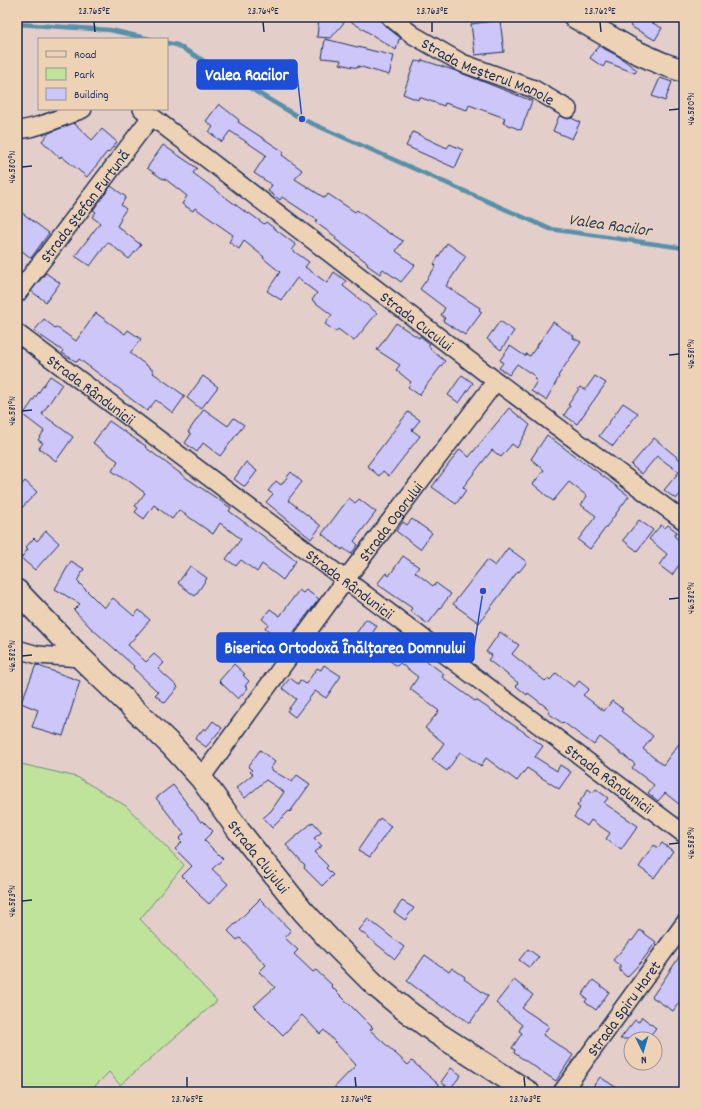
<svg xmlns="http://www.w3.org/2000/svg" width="701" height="1109" font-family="Dekko,sans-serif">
<rect width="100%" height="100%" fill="#e4cec9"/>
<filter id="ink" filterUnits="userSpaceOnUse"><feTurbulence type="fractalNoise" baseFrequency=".025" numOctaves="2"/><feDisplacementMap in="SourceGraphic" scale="8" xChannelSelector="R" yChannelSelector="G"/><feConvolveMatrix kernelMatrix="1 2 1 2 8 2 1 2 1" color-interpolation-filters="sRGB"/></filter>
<g filter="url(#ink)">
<!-- green -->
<path fill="#c0e39c" stroke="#6e897d" d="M17 763 77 777 126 806 184 865 140 919 217 1001 120 1085 109 1072 89 1092H17Z"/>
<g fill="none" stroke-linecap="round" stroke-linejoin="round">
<!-- stream -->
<path stroke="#5890aa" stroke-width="4.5" d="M17 24 110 30 150 39
M167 43 177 45 302 119 550 229 684 248"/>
</g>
<!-- building -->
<path fill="#cdc6f8" stroke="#1b2f5e" d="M319 17H380L381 21 384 25 402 39H399L396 50 347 19 331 38 317 37Z
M635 17H652L649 21 662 28 655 40 630 26Z
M500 20 504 52 475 55 471 24Z
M325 39 394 56 389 75 358 66V68L340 64 341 60 322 58Z
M599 46 618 56 637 70 635 73 606 62 603 67 590 58Z
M422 60 456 71 532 101 521 130 503 123 505 118 469 105 467 110 445 103 444 106 419 97 418 100 403 94 415 61 421 62Z
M660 78 672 82 665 101 652 96Z
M219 104 239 120 238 122 284 152 282 155 302 170 295 179 325 198 328 194 355 212 357 210 390 234V233L403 241 396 251 415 265 401 282 383 269 380 274 367 265 368 263 335 239 336 237 315 222 317 220 282 197 280 200 268 191 272 185 254 173 266 155 230 131 222 142 209 132 213 127 206 121Z
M559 116 568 119 571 118 580 122 572 139 553 131Z
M74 123 92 140 102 129 117 142 108 153 107 152 87 177 61 156 60 158 42 141 49 133Z
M413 132 447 148 450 144 463 150 455 168 406 146Z
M163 145 197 168 193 173 248 214 249 213 264 224 266 222 296 245 292 250 309 262 305 267 327 283 334 272 346 281 343 286 377 313 354 341 338 329 336 332 325 324 332 315 312 300 317 293 297 278 281 300 267 291 280 272 263 258 264 257 244 241 239 249 229 242 233 235 195 208 193 211 182 204 187 196 164 178 163 179 147 168Z
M111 186 126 197 121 205 126 209 120 218 121 219 117 226 141 245 129 259 108 242 90 266 75 256 100 223 92 217 96 212 93 210Z
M17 209 49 233 31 258 17 247Z
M447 243 466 256 446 286 480 308 479 310 482 312 465 335 443 321 445 318 441 315 445 308 420 289 436 266 434 264Z
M46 273 60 283 46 302 31 291Z
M96 313 125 334 128 330 141 339 130 353 154 371 153 373 185 396 173 413 156 400 147 411 122 392V391L79 359 77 362 62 353 63 351 34 331 44 319 55 328 56 327 76 341Z
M500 321 514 331 501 350 487 339Z
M553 322 574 336 573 338 581 342 558 376 559 377 546 400 531 391 537 381 534 379 536 377 517 364 509 375 499 368 503 363 500 360 510 346 525 356 526 354 530 356Z
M396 323 419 338 420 336 430 344 428 346 431 348 430 349 445 361 419 395 408 387 411 382 396 370 400 365 377 350Z
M462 375 473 383 459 403 448 395Z
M50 376 62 384 42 414 73 437 56 461 39 448 43 443 38 440 44 431 23 415Z
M203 376 218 387 201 409 187 398Z
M595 376 606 383 577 424 564 415 570 406 568 405 580 387 585 390Z
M623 403 638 413 613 446 599 436Z
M509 408 530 425 517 448 512 444 501 457 492 450 463 487 466 490 456 504 432 487 460 449 469 457Z
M204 409 228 426 234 418 244 425 220 456 203 443 197 452 185 443 191 434 188 432Z
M408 412 420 420 412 430 420 436 389 476 383 471 379 476 367 466Z
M109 421 135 439 146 446 145 447 185 477 231 508 229 511 263 536 296 561 283 580 262 564 257 572 241 560 236 566 226 559 241 539 220 523 213 534 179 510 172 519 154 505 144 519 135 512 138 508 135 506 145 493 125 478 124 479 112 471 118 461 93 443Z
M547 435 584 463V462L595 470 629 496 590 549 578 540 596 516 581 505 587 496 569 482 553 501 533 484 544 470 531 459Z
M654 438 684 463V490L676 499 664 490 679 472 657 456 642 474 631 465Z
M246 462 257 471 245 487 234 479Z
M291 472 302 482 288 500 321 526 311 539 266 502 273 494 268 491 276 481 281 485Z
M25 481 37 492 17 513V490Z
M349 498 355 503 359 499 376 512 354 541 358 545 351 554 343 548 342 550 322 534Z
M412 519 432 533 420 549 396 531 403 522 407 525Z
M639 520 653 530 637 551 623 540Z
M661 525 665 528 668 525 677 532 674 536 684 544V558L672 575 659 565 667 554 649 539Z
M46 531 59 543 35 570 21 558 28 549 26 547 34 538 37 541Z
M508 548 527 562 519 572 518 571 479 623 453 604 487 560 495 566Z
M403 556 419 567 415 572 433 586 436 583 451 594 428 624 410 611 412 608 377 584 386 573 389 576Z
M71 561 84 569 77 581 104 608 113 598 134 616 139 610 150 620 128 645 146 662 154 654 164 663 158 669 178 687 165 703 155 695 158 692 133 668 134 666 90 627 74 610 80 604 55 589Z
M190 566 207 578 195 596 178 583Z
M299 590 303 593 306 590 319 599 289 638 284 635 281 640 265 628 268 624 262 619 270 609 280 616Z
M366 619 377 626 360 652 349 644Z
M500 632 519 645 512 654 545 681 548 678 550 680 556 673 574 687 579 681 589 689 583 695 604 711 612 701 623 709 621 711 653 736 643 749 663 765 684 737V808L665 793 658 801 648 793 654 785 632 768 635 764 600 737 594 745 563 722 562 723 548 713 550 710 528 693 527 695 516 686 518 683 512 678 488 660 492 655 486 652Z
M402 638 413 646 411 649 444 674 442 677 475 701 476 700 524 732 543 746 535 757 557 771 560 765 571 772 559 789 527 768 517 781 486 758 481 766 460 752 447 771 432 760 444 743 425 728 439 711 410 689 418 677 400 663 397 666 386 658Z
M234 664 245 674 243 675 249 681 245 686 248 688 238 699 219 681Z
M36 665 80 681 63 736 32 727 38 710 21 703Z
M324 665 341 676 326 698 315 691 295 717 287 711 296 699 282 688 290 678 298 684 300 680 306 684 317 668 321 670Z
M213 721 222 728 206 747 195 739 204 728 206 730Z
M260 750 275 762 270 769 292 782 297 775 310 784 290 812 289 811 272 828 263 818 271 811 284 792 266 780 245 798 236 788 253 774 250 772 252 770 248 767Z
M173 785 201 822 203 821 213 831 204 840 223 859 212 869 228 884 209 904 199 895 200 894 182 876 192 866 175 849 182 842 179 839 184 834 156 798Z
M588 789 593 793 596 789 608 798 604 803 638 826 621 850 606 839 610 833 591 820 587 826 574 817 580 808 577 806Z
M380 818 391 826 370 857 358 850Z
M313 822 322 832 314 838 322 846 314 852 328 866 326 868 333 875 322 886 304 868 305 866 286 845Z
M662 843 673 851 654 878 639 867 654 845 658 848Z
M260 899 291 931 285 938 298 950 294 954 313 972 316 970 332 985 331 986 373 1028 370 1030 408 1065 412 1061 447 1092H330L356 1065 324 1030 320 1034 302 1015 283 1035 254 1006 275 987 259 972 266 965 240 938 237 940 228 931Z
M402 901 414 908 405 920 394 912Z
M368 919 404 947 395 959 359 930Z
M640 930 656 942 642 961 627 977 620 971V966L613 960 631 940 632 941Z
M528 949 539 957 530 968 519 960Z
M684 950V995L673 1011 652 997Z
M425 955 449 972 452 968 465 977 464 979 488 996 470 1023 445 1006 444 1008 407 981Z
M514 980 533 995 522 1008 549 1026 543 1035 573 1055 556 1081 514 1053 515 1050 512 1048 522 1033 519 1031 522 1025 496 1003Z
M593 980 609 992 596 1010 585 1002 587 999 582 995Z
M642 1017 656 1028 647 1039H620L635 1020 639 1022Z
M451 1068 461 1075 450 1089 441 1082Z
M600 1077 623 1092H589Z"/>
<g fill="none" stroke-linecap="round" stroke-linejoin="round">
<defs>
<g id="street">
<path id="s1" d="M390 17 413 35 462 63 534 89 568 109"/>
<path id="s2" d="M142 109 496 381 684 521"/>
<path d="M17 130C40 128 61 117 83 109"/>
<path id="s3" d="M17 294 151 117"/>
<path id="s4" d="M17 333 684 834"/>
<path d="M17 649 38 655 81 658"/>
<path id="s5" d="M201 778 346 579 496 381"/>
<path id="s6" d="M562 1092 684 924"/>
</g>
<path id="secondary" d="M575 17 634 51 663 64 684 71"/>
<g id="primary">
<path id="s7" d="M17 591 81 658 172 746 201 778 239 831 303 911 328 938 375 985 404 1009 435 1032 528 1092"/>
</g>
</defs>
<!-- street casing -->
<use href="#street" stroke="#1b2f5e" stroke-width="20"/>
<!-- secondary casing -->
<use href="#secondary" stroke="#1b2f5e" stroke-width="25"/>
<!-- primary casing -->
<use href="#primary" stroke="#1b2f5e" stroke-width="25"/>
<!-- street -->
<use href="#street" stroke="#eed2b5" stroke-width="17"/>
<!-- secondary -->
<use href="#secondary" stroke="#eed2b5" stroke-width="22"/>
<!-- primary -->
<use href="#primary" stroke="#eed2b5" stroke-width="22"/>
</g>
</g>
<!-- ticks -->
<path fill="none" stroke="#1b2f5e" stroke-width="1.5" d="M94 22 95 32M263 22 264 32M432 22V32M600 22 601 32M669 110 679 109M22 167 32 166M669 355 679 354M22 411 32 410M669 599 679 598M22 656 32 655M669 844 679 843M22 901 32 900M187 1077V1087M355 1077 356 1087M524 1077 525 1087"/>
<g text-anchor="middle" stroke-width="3" stroke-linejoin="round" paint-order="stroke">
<!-- street labels -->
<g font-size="16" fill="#1b2f5e" stroke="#eed2b5">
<text dy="6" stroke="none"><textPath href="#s1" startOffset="113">Strada Meșterul Manole</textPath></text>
<text dy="6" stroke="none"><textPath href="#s3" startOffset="111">Strada Ștefan Furtună</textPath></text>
<text dy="6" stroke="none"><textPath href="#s2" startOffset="347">Strada Cucului</textPath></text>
<text dy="6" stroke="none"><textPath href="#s4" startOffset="93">Strada Rândunicii</textPath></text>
<text dy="6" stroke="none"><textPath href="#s5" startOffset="319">Strada Ogorului</textPath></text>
<text dy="6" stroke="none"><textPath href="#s4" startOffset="417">Strada Rândunicii</textPath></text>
<text dy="6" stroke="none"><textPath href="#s4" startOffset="741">Strada Rândunicii</textPath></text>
<text dy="6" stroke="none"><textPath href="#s7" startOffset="360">Strada Clujului</textPath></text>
<text dy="6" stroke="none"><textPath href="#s6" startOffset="104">Strada Spiru Haret</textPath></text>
</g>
<!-- water labels -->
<g font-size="17" font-style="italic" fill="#253f6b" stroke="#eed2b5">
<text transform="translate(610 224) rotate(8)" y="6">Valea Racilor</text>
</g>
</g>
<!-- callouts -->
<path fill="none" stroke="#1d4ed8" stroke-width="1.5" d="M302 119L297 74M483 591L474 647"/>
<g fill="#1d4ed8" stroke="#eed2b5" stroke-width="1.5">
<circle cx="302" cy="119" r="4"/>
<circle cx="483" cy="591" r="4"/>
</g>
<g fill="#1d4ed8" stroke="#1d4ed8" stroke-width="1.5">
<rect x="197" y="60" width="100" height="29" rx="4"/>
<rect x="217" y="633" width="257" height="29" rx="4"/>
</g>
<g font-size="17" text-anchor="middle" font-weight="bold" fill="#fff">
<text x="247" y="80">Valea Racilor</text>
<text x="345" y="653">Biserica Ortodoxă Înălțarea Domnului</text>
</g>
<!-- margin -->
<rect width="701" height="1109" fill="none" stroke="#eed2b5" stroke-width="44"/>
<!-- legend -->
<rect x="38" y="38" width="130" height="72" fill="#eed2b5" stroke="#9a9192"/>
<rect x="46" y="51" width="20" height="6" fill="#eed2b5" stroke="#9a9192"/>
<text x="74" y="58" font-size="12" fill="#1b2f5e">Road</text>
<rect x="46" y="68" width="20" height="12" fill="#c0e39c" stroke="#9a9192"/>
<text x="74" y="78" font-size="12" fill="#1b2f5e">Park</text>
<rect x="46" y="88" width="20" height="12" fill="#cdc6f8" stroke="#9a9192"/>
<text x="74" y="98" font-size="12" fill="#1b2f5e">Building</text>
<!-- north arrow -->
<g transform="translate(643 1051) rotate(175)"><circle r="19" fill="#eed2b5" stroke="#9a9192"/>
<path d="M0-3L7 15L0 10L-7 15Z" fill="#1f6fb2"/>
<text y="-6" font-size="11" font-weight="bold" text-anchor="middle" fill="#1b2f5e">N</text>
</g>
<rect x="22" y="22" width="657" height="1065" fill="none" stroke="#1b2f5e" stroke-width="1.5"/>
<g font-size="10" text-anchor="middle" fill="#1b2f5e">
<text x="94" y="14">23.765°E</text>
<text x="263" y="14">23.764°E</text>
<text x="432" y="14">23.763°E</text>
<text x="600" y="14">23.762°E</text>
<text transform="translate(690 109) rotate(-90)" y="4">46.580°N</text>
<text transform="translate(11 167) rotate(-90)" y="4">46.580°N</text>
<text transform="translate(690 354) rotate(-90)" y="4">46.581°N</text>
<text transform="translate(11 411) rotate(-90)" y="4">46.581°N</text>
<text transform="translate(690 598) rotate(-90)" y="4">46.582°N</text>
<text transform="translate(11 656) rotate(-90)" y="4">46.582°N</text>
<text transform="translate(690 843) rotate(-90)" y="4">46.583°N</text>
<text transform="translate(11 901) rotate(-90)" y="4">46.583°N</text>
<text x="187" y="1102">23.765°E</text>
<text x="356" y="1102">23.764°E</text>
<text x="525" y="1102">23.763°E</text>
</g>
</svg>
